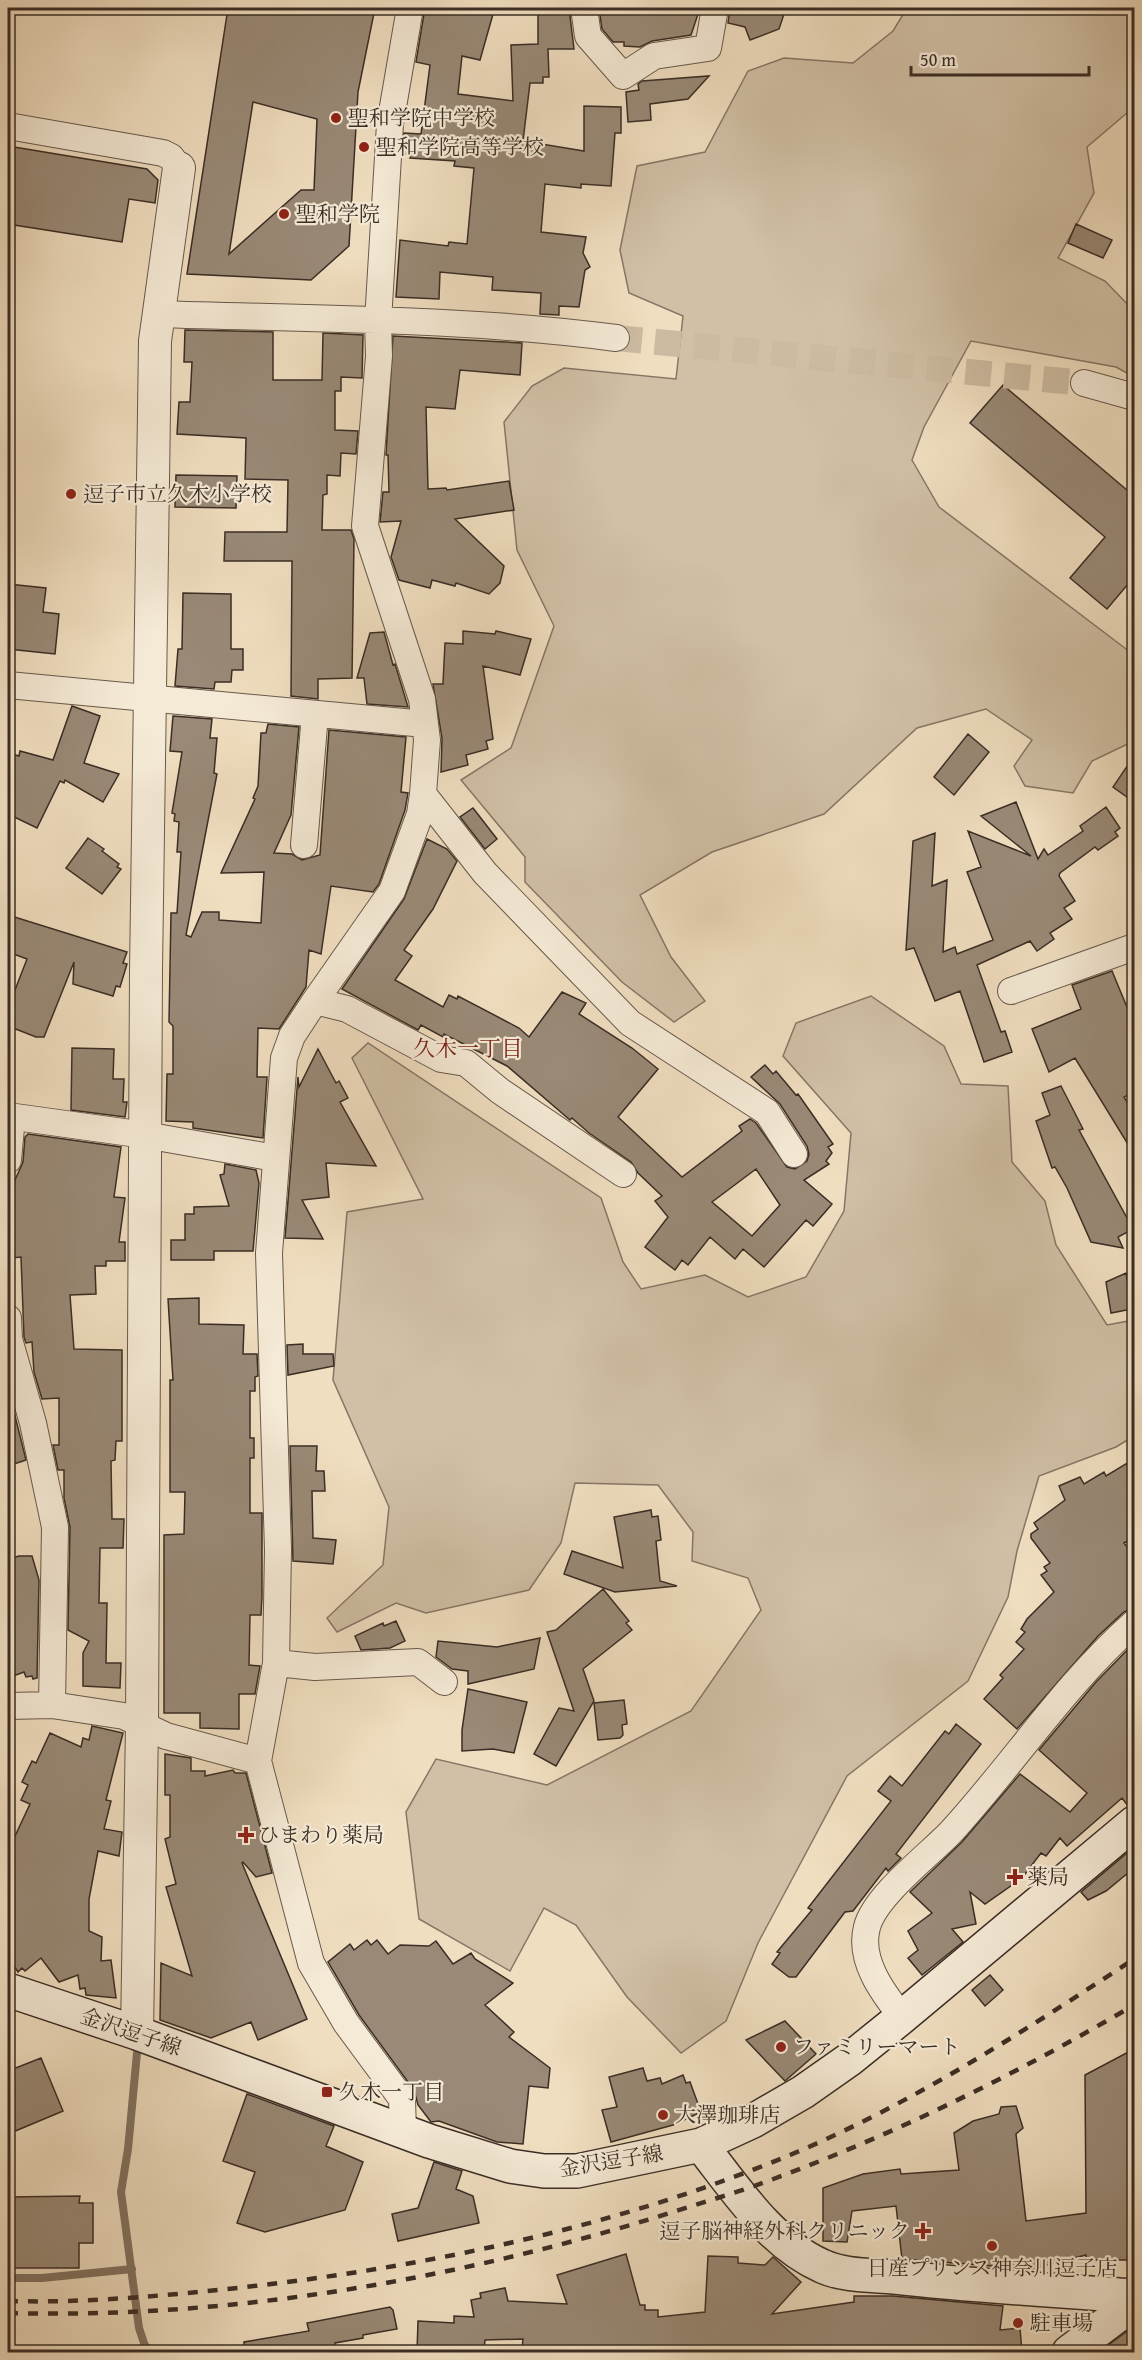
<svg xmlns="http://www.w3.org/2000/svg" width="1142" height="2360" font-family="'Gentium Book Plus','Noto Serif JP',serif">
<rect width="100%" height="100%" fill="#f0dec0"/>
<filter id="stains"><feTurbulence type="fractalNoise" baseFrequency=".00333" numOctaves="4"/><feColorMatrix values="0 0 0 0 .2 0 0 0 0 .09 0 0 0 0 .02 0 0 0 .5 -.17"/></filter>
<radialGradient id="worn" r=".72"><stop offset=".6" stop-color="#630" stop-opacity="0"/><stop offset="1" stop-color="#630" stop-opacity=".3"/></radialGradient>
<!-- green -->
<path fill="#d1c0a6" stroke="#867666" stroke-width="1.5" d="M907 8H1134V107L1087 147 1094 193 1058 258 1105 281 1134 311V377L1116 367 971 341 924 427 912 460 939 507 1134 655V741L1092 761 1073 793 1025 786 1014 766 1032 740 986 709 917 728 824 814 712 852 640 895 671 957 705 1001 674 1022 622 982 525 882V857L461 780 511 748 554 626 517 550 504 422 532 386 564 368 676 379 683 316 629 293 620 250 637 166 705 152 748 71 784 58 853 63 893 31Z
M871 996 944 1046 961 1084 1008 1086 1012 1162 1045 1201 1056 1245 1107 1325 1134 1320V1436L1116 1447 1039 1476 1017 1551 1008 1597 968 1681 847 1776 758 1943 726 2021 681 2053 627 1997 576 1925 544 1908 510 1971 419 1919 406 1812 436 1759 547 1785 691 1711 761 1610 748 1578 692 1561 693 1532 658 1485 575 1483 561 1543 529 1590 426 1613 396 1603 337 1632 327 1618 383 1565 389 1507 333 1380 347 1212 423 1199 352 1058 368 1043 601 1198 623 1262 641 1289 705 1275 748 1297 806 1277 844 1211 851 1133 783 1056 796 1023Z"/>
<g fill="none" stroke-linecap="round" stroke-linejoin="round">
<!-- stream -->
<path stroke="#827362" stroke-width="8" d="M137 2053 128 2149 121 2192 139 2328 145 2346 156 2352
M8 2278H42L132 2269"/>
</g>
<!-- building -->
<path fill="#998976" stroke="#3a2d25" stroke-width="1.5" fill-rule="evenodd" d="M228 8H375L358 92 349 246 311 280 187 274ZM253 102 317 119 314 190H301L229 254Z
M425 8H484L483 12 493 14 480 60 462 56 458 94 513 101 511 45 538 44V8H569L574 49H548L549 77H543V83H530L523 141 584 151V106L621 107V133H615L611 186 581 184V188L545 184 541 232 586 237 583 253 590 267 585 270 579 307 559 306V315L540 314 541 293 492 290 493 277 440 272 439 299 396 297 400 240 448 246 449 242 467 244 474 168 454 166 455 161 410 158 411 154H403L404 133 421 134 430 65 416 62Z
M599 8H700L691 35 652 41 640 47 624 46V42H613L602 29Z
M730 8H786L779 29 750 40 745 27 728 23Z
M709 76 688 99 650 104 651 120 628 122 626 92 639 90 638 84 642 81Z
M8 146 147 169 158 180 155 203 129 199 122 242 8 224Z
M1076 224 1112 240 1103 258 1068 243Z
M185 330 273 332V380H322L323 333 363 335 362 378 341 377V391H335V430L358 431 356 454 341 453 340 476 327 475V494L323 495 322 530H351L354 539 352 678 318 679V699L291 696 292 561H224L225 532H287L288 480 245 479 246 438 177 434 179 402H190L192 362H184Z
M393 336 522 343 520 375 460 370 455 409 426 407 428 489 446 488 447 490 509 481 514 510 455 519 504 566 500 583 489 594 456 583 455 586 432 580 430 588 399 580 391 557 401 521 380 522 383 492H389L388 455H386Z
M1003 385 1134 496V577L1107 609 1070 578 1105 537 970 423Z
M176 475 237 476 236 508 175 507Z
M8 584 46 588 43 612 59 614 55 654 8 649Z
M183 593 231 594V649H243V670H232L231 682H215L214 689 175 686 178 649H182Z
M463 631 495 634 496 631 531 639 520 675 483 666 493 739 486 741 488 749 466 755 468 765 441 772 442 738 433 684H443L445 643 463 644Z
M384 632 393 665 395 664 408 707 367 704 364 678H357L370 633Z
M72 706 100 716 84 763 119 774 103 802 65 780 64 783 60 781 37 828 8 814V753L19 756 20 751 53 760Z
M173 716 212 719 210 738H217L214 773 217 774 186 935 191 937 202 912H219V920L261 923 264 872 221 873 255 799 253 798 258 786 261 733H266L268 724 299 727 291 815 274 853 292 854 302 860 320 855 329 730 406 737 401 792 408 793 405 810 379 884 373 892 331 886 321 954 309 950 306 987 279 1029 258 1028 257 1077H267L263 1138 193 1128V1122L166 1121 167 1074H173V1026L169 1022 171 913H177L181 852H177L179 822 174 821 175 814 172 813 182 752 170 751Z
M968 734 989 752 954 795 934 777Z
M1134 756V802L1113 787Z
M1016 802 1038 859 1044 849 1048 855 1083 831 1080 826 1106 807 1120 828 1115 832 1118 836 1098 850 1095 847 1060 873 1059 876 1075 901 1064 908 1072 919 1050 933 1054 939 1037 951 1030 941 977 965 1001 1032 1005 1031 1012 1052 984 1062 960 991 935 1001 914 948 906 950 913 841 935 833 932 886 947 880 943 952 955 947 957 954 993 940 967 872 981 867 968 831 1031 856 981 816Z
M473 808 497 839 485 849 460 817Z
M88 838 104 849 102 851 119 864 117 867 121 869 102 894 66 868Z
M427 839 447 849 457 861 433 909 404 950 412 956 395 980 443 1007 449 995 457 999 458 996 519 1028 529 1037 562 992 586 1003 579 1014 632 1048 658 1069 618 1117 682 1177 742 1131 739 1126 750 1119 756 1123 787 1167 795 1169 807 1161 809 1154 807 1146 780 1104 751 1077 765 1065 773 1074 776 1071 796 1095 798 1094 833 1144 828 1147 832 1153 826 1161 829 1164 804 1180 832 1204 813 1226 806 1220 764 1267 743 1249 735 1259 710 1237 688 1265 682 1260 675 1270 645 1247 668 1217 655 1201 662 1196 638 1173 631 1162 589 1133 572 1118 570 1120 507 1066 444 1034 443 1037 421 1025 418 1030 342 989 404 899ZM756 1169 780 1205 752 1236 712 1202Z
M8 915 127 952 123 963 127 964 120 987 116 986 113 996 73 984 74 962 44 1037H36L8 1026 14 1010 8 1008 27 959 8 952Z
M1112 971 1134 1024V1092L1124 1097 1134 1113V1154L1075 1058 1049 1072 1032 1029 1081 1009 1072 985Z
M72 1048 114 1049 113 1079H124L123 1102H127L125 1117 71 1110Z
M318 1049 336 1083 339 1081 348 1098 340 1102 376 1166 326 1163 329 1197 302 1200 323 1239 285 1238 298 1077 299 1087Z
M1061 1086 1083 1129 1079 1130 1133 1229 1118 1237 1123 1248 1091 1242 1067 1188 1055 1167 1052 1168 1036 1121 1050 1115 1042 1093Z
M28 1134 121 1147 114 1197 125 1198 119 1242H125V1261H106V1266H95L96 1294 70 1295 74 1349 122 1350V1441H116L115 1460 111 1461 112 1519H124L123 1548H100L99 1603H107L106 1663H121L120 1688 83 1686V1653L89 1641 68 1630 70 1527 64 1498V1470H58L53 1445H59V1398L42 1399 34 1372 32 1342 26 1343 24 1337 21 1257 11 1258 10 1223 15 1180 23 1162 25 1137Z
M225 1164 256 1170 259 1183 253 1251H214V1260H171V1240H185V1214H194V1207L229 1206 220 1175 224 1174Z
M1126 1273 1132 1309 1111 1313 1106 1282Z
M199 1298V1324L244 1325 243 1354H257L258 1376 255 1377V1391H250V1438H254V1458H250V1513H262V1596L261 1615H250L249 1665 260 1666 255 1694H239V1729L200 1728V1713H164V1535L184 1534 185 1492H170V1380H173L168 1299Z
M303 1344V1354H333L334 1366 288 1375 287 1345Z
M11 1400 26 1460 8 1466V1401Z
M290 1446H317L316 1471H324L325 1491H312L313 1538 336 1540 333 1564 293 1561Z
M1134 1459V1537L1124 1543 1134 1556V1608L1124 1612 1098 1636 1017 1729 984 1699 1003 1678 1000 1675 1024 1649 1016 1642 1025 1632 1021 1629 1027 1619 1054 1592 1041 1575 1047 1571 1044 1567 1050 1563 1031 1538V1534L1038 1529 1034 1523 1065 1500 1059 1486 1080 1477 1084 1484 1104 1472 1106 1476Z
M651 1510 652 1517 658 1516 661 1540 656 1541 660 1581 677 1586 615 1592 564 1574 572 1551 623 1568 614 1517Z
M19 1556H32L39 1580 37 1678 33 1679 32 1676 26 1677 24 1672 8 1678V1559Z
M603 1589 629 1621 626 1623 632 1630 583 1669 594 1701 556 1766 534 1754 559 1708 574 1711 547 1632 556 1630Z
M396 1621 405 1641 390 1648 361 1650 355 1636 383 1623 384 1626Z
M540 1638 534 1669 468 1684V1671L452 1669 436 1657 438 1641 497 1647Z
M1134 1643V1805L1128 1806 1122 1798 1067 1846 1060 1838 1046 1856 1041 1853 1022 1878 985 1904 970 1892 976 1924 952 1929 963 1942 922 1975 908 1958 918 1950 908 1931 932 1913 910 1892 962 1842 1020 1774 1070 1812 1087 1793 1039 1750 1096 1682Z
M468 1689 527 1702 514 1753 493 1749 462 1751V1730Z
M624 1700 627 1724 622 1725 623 1735 620 1738 598 1740 594 1703Z
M956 1724 981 1744 896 1854 901 1858 888 1871 886 1868 853 1911 845 1912 796 1977H789L772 1964 780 1953 777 1952 812 1910 808 1908 891 1801 878 1791 890 1776 902 1786 945 1731 949 1734Z
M92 1726 123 1733 106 1800 111 1801 104 1829 122 1832 119 1856 98 1851 89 1899V1931L102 1937 101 1961 111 1960 116 1998 86 1995 85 1988 80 1989 78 1975 59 1982 41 1958 25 1971 22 1968 18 1972 8 1957V1851L30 1804 21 1800 28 1785 22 1782 32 1761 36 1763 50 1733 81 1747 83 1738 89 1740Z
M165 1754 191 1758V1771H205V1776L233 1770 235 1773H246L272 1873 256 1877 243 1862 242 1863 307 2019 258 2040 251 2022 211 2038 160 2020 161 1963 192 1976 166 1887 176 1884 165 1839 170 1837V1795H165Z
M1134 1847V1868L1106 1891 1088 1900 1081 1892Z
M367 1940 371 1945 377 1940 388 1954 400 1945 429 1946 436 1941 453 1964 471 1953 475 1959 513 1983 485 2005 514 2032 509 2037 550 2068 548 2088 529 2086 523 2144 497 2142 439 2121 431 2122 418 2105 414 2090 359 2015 328 1962 350 1944 354 1950Z
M990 1975 1003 1990 985 2006 972 1990Z
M785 2021 816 2054 785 2081 746 2040Z
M1134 2049V2260H1086V2255L1031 2269 902 2259 896 2206 852 2211 847 2242 823 2241V2188L863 2174 900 2169 901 2174 959 2170 954 2133 973 2121 999 2114 1001 2107 1016 2106 1023 2128 1016 2134 1026 2221 1086 2213 1085 2075Z
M41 2058 63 2111 8 2134V2071Z
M643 2068 647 2081 660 2078 662 2084 683 2075 686 2083 690 2082 701 2112 673 2125 611 2142 602 2110 617 2107 609 2077Z
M247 2094 334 2126 326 2146 363 2162 345 2210 265 2232 237 2223 255 2172 223 2161Z
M434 2162 462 2171 456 2189 473 2196 479 2223 398 2241 392 2214 418 2208Z
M80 2196 79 2203H93V2243H79V2268H8V2197Z
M626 2254 640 2305H645V2310H658V2317L705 2312 708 2256 738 2257V2263L765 2265 773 2257 801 2282 772 2314 854 2302V2296H893L1003 2306 1000 2330 1020 2328 1022 2352H720V2346L654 2352H551L522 2349 523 2339 485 2340 484 2352H417L418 2321 454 2323V2316L474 2317 471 2300 481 2298 480 2293 505 2288 508 2301 567 2304 557 2275Z
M390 2307 393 2310 397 2329 363 2335V2338L335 2343V2346L302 2352H244V2342L309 2331 307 2323Z
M1134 2326V2352H1099Z"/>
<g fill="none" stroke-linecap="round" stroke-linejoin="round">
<!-- minor-tunnel -->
<path stroke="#ccbba1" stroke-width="26" stroke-dasharray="26 13" stroke-linecap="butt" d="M616 338 1084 383"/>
<defs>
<path id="minor" d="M584 8 588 36 623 76 654 56 708 48 715 8
M8 126 163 153 171 157 179 168
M157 314C310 319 465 318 616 338
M1084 383 1134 397
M8 685 425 724
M423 794 485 873 630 1023 767 1112 794 1154
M304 845 315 714
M1011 991 1134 947
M315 1001 347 1009 441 1059 466 1063 500 1091 623 1174
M8 1116 145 1135 275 1158
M8 1160 12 1117
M8 1318 9 1339 33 1423 55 1527 52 1705
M276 1663 315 1667 418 1662 444 1682
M8 1706 52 1705 124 1716 166 1736 258 1761
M902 2017C883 1993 858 1960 867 1927 875 1896 928 1856 951 1832 1014 1763 1065 1684 1134 1623
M403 2132 402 2099 346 2023 311 1963 258 1761 276 1663 278 1550 269 1253 284 1058 292 1036 315 1001 392 891 420 814 423 794 427 740 422 699 365 526 379 356 378 321 390 124 410 8"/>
<path id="tertiary" d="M137 2033 142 1725 146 971 155 341 179 168"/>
<path id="secondary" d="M8 1990 137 2033 429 2141 510 2166 544 2171H577L701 2145 753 2121 803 2092 850 2059 902 2017 1134 1823
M701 2145C735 2188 770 2243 822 2266 843 2276 872 2275 894 2277 974 2286 1054 2290 1134 2296
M1069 2352 1134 2303"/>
</defs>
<!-- minor casing -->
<use href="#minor" stroke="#68594c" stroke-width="28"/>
<!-- tertiary casing -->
<use href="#tertiary" stroke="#68594c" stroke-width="34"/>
<!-- secondary casing -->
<use href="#secondary" stroke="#3a2d25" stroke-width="36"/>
<!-- minor -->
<use href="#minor" stroke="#f5ead6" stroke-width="26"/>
<!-- tertiary -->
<use href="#tertiary" stroke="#f5ead6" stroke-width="32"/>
<!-- secondary -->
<use href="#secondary" stroke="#f5ead6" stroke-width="33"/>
<!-- rail -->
<path stroke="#3a2d25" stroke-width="4.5" stroke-dasharray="10 10" stroke-linecap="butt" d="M8 2301C77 2303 149 2297 218 2290 412 2270 609 2230 790 2155 912 2104 1024 2031 1134 1959
M8 2313C227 2319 448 2281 657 2217 697 2204 737 2193 776 2178 900 2132 1020 2072 1134 2005"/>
</g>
<!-- markers -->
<g fill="#8f2418" stroke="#f5ead6" stroke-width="2">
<circle cx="336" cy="118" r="6"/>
<circle cx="364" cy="147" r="6"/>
<circle cx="284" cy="214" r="6"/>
<circle cx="71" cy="494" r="6"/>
<path d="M243 1826h6v6h6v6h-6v6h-6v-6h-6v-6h6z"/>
<path d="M1012 1868h6v6h6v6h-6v6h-6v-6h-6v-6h6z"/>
<circle cx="781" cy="2047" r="6"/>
<rect x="321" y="2086" width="12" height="12" rx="3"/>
<circle cx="663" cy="2115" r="6"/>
<path d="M920 2222h6v6h6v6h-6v6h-6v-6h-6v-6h6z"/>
<circle cx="992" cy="2246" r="6"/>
<circle cx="1018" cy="2323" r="6"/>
</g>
<g text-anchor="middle" stroke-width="4.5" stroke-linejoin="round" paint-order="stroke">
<!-- poi labels -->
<g font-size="21" fill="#3a2d25" stroke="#f5ead6" text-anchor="start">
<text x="348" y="125">聖和学院中学校</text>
<text x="376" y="154">聖和学院高等学校</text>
<text x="296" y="221">聖和学院</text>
<text x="83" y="501">逗子市立久木小学校</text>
<text x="258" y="1842">ひまわり薬局</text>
<text x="1027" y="1884">薬局</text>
<text x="793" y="2054">ファミリーマート</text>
<text x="339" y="2099">久木一丁目</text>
<text x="675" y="2122">大澤珈琲店</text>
<text x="910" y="2238" text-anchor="end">逗子脳神経外科クリニック</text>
<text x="992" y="2275" text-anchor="middle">日産プリンス神奈川逗子店</text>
<text x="1030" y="2330">駐車場</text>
</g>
<!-- street labels -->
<g font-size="21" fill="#3a2d25" stroke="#f5ead6">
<text transform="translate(131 2032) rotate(19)" y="7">金沢逗子線</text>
<text transform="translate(611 2161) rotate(-9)" y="7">金沢逗子線</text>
</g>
<!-- neighbourhood labels -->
<g font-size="22" fill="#7a1f14" stroke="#f5ead6">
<text x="468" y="1056">久木一丁目</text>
</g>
</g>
<!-- margin -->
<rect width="1142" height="2360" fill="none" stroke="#f0dec0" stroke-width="30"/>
<rect x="9" y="9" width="1124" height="2342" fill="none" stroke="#3a2d25" stroke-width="3"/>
<rect x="15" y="15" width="1112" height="2330" fill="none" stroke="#3a2d25" stroke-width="1.5"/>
<!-- scale -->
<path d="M911 66v9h178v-9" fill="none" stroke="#3a2d25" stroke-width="3"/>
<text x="920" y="66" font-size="18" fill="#3a2d25" stroke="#f5ead6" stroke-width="4.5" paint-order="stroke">50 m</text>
<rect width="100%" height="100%" filter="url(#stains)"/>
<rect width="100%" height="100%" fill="url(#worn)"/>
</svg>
